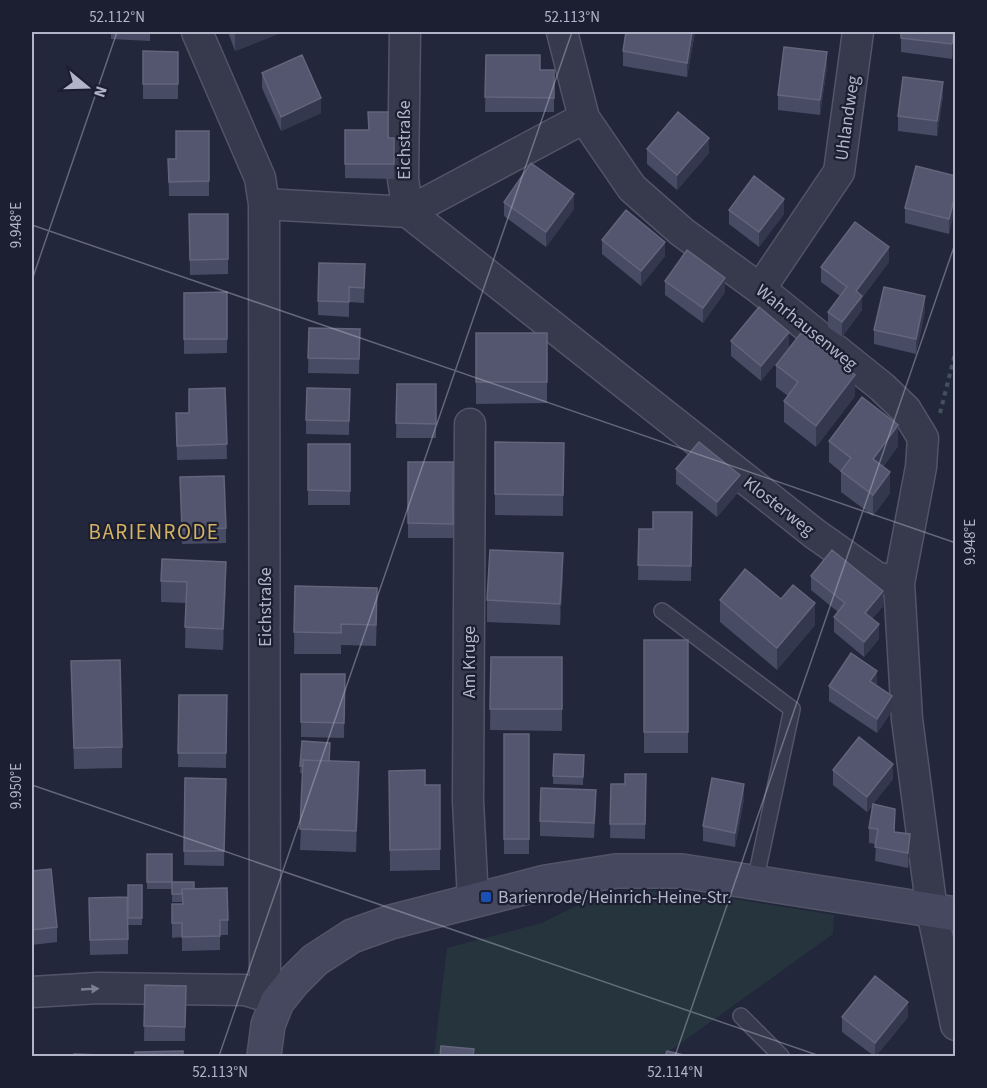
<svg xmlns="http://www.w3.org/2000/svg" width="987" height="1088" font-family="'Source Sans 3',sans-serif">
<rect width="100%" height="100%" fill="#23273c"/>
<!-- green -->
<path fill="#25343d" d="M639 890 691 892 834 915 833 934 663 1056H434L447 948 542 923 594 897Z"/>
<g fill="none" stroke-linecap="round" stroke-linejoin="round">
<defs>
<path id="lane" d="M662 611 792 709 755 882
M741 1016 781 1056"/>
<path id="street" d="M197 32 260 178 264 204 265 996 277 1002
M405 32 403 179 408 212
M562 32 584 118 632 188 682 232 760 289 882 387 906 410 923 438 921 467 899 583 907 719 932 911 956 1025
M264 204 408 212
M408 212 815 534 876 577 899 583
M408 212 584 118
M760 289 839 172 858 32
M470 424 468 801 473 900
M32 992 98 988 245 990 265 996"/>
<path id="secondary" d="M264 1056 268 1025 277 1002 294 981 315 960 352 936 391 922 546 882 616 871H682L956 914"/>
</defs>
<!-- lane casing -->
<use href="#lane" stroke="#525567" stroke-width="18"/>
<!-- street casing -->
<use href="#street" stroke="#525567" stroke-width="33"/>
<!-- secondary casing -->
<use href="#secondary" stroke="#525567" stroke-width="36"/>
<!-- path -->
<path stroke="#43515a" stroke-width="4" stroke-dasharray="4.5 4.5" stroke-linecap="butt" d="M940 413 956 350"/>
<!-- lane -->
<use href="#lane" stroke="#373a4c" stroke-width="15"/>
<!-- street -->
<use href="#street" stroke="#373a4c" stroke-width="30"/>
<!-- secondary -->
<use href="#secondary" stroke="#45485f" stroke-width="33"/>
</g>
<!-- wall -->
<path fill="#474b64" d="M111 32H150V41L111 39Z
M228 32H283L235 51Z
M695 32 687 77 623 66V51Z
M901 32H955L952 59 901 52Z
M143 51 178 52V99H143Z
M486 55 540 70H554V112H485Z
M827 67 820 115 778 110V95Z
M262 73 321 113 281 131 262 88Z
M943 96 937 136 898 131V116Z
M345 130 388 138H394V179L345 178Z
M209 131V196H169L168 159H176Z
M647 149 709 153 677 190 647 164Z
M956 176 949 234 905 223V208Z
M504 202 574 209 546 247 504 216Z
M729 210 784 214 759 247 729 224Z
M189 214H228V274L190 275Z
M602 240 665 256 641 286 602 254Z
M889 262 862 298V310L842 337 828 327V312L840 296 821 282V267Z
M365 279 364 303 349 302V317L318 315V301Z
M665 281 725 292 703 323 665 295Z
M227 292V353L184 354V293Z
M925 311 916 354 874 344V330Z
M309 328 360 329 359 374 308 373Z
M476 333H547V403L476 404Z
M731 341 789 347 761 381 731 356Z
M776 365 855 396 816 447 784 422V401L788 396 776 387Z
M397 384H436V438H396Z
M225 388 227 459 177 460 176 413H189Z
M350 389 349 435 306 434V420Z
M829 441 898 446 883 467 890 493 873 516 841 492V472L829 462Z
M495 442 564 443 563 516 495 515Z
M308 444H350V505H308Z
M408 462H453V538H408Z
M676 469 740 490 717 517 676 484Z
M180 477 226 528V543L182 544Z
M692 512 691 581 638 580 639 529H653Z
M563 575 560 625 487 622V600Z
M811 576 883 606 872 619 879 639 864 657 834 632V617L838 612 811 590Z
M161 581 226 584 223 650 185 648 186 603 161 602Z
M295 586 377 609 376 646 341 645V654H294Z
M720 600 815 625 777 670 720 622Z
M644 640H688V753H644Z
M491 657H562V731L490 730Z
M71 661 122 747V768L74 769Z
M301 674H345L344 738 301 737Z
M829 686H877L892 711 877 733 829 701Z
M179 695H227L226 768 178 767Z
M504 734H529V854H504Z
M302 741 329 761 359 783 356 852 300 850 303 773H300Z
M554 754 584 755 583 785 553 784Z
M833 770 893 779 873 804 894 832 910 849 908 868 875 861 876 844 869 843V828L873 805 867 812 833 785Z
M389 771 425 785H440V870L390 871Z
M646 774 645 839 610 838 611 784H625Z
M185 778 226 779 224 866 184 865Z
M744 799 735 847 703 841V826Z
M596 804 594 838 540 836V821Z
M147 854 172 882 194 889 228 920V935H220V950L182 951V937L172 938V904H182V902H172V883V889H147Z
M32 871 57 927V942L32 945Z
M142 885V925H128V954L90 955 89 898 128 919Z
M145 985 186 986 185 1041H144Z
M842 1017H908L876 1056H874L842 1032Z"/>
<!-- shaded-wall -->
<path fill="#34384f" d="M235 32H283L235 51Z
M692 32H695L687 77V63Z
M954 32H955L952 59V44Z
M827 52V67L820 115V100Z
M943 82V96L937 136V121Z
M321 98V113L281 131V117Z
M709 138V153L677 190V175Z
M956 192V206L949 234V219Z
M574 194V209L546 247V232Z
M784 199V214L759 247V232Z
M665 242V256L641 286V271Z
M889 247V262L862 298V310L842 337V322L856 291Z
M725 278V292L703 323V308Z
M925 296V311L916 354V339Z
M789 332V347L761 381V366Z
M855 375V396L816 447V426Z
M898 425V446L873 480V459Z
M890 472V493L873 516V495Z
M740 475V490L717 517V502Z
M563 553V575L560 625V604Z
M226 562V584L223 650V629Z
M883 591V606L865 628V613Z
M815 603V625L777 670V648Z
M879 624V639L864 657V642Z
M877 671V685L870 681Z
M892 696V711L877 733V719Z
M359 762V783L356 852V831Z
M893 764V779L867 812V797Z
M744 784V799L735 847V833Z
M910 834V849L908 868V853Z
M908 1002V1017L876 1056H875V1043Z"/>
<!-- building -->
<path fill="#53566e" stroke="#62657c" stroke-width="1.5" d="M626 32H692L687 63 623 51Z
M901 32H954L952 44 901 38Z
M784 47 827 52 820 100 778 95Z
M143 51 178 52V84H143Z
M302 55 321 98 281 117 262 73Z
M486 55H540V70H554V98L485 97Z
M903 77 943 82 937 121 898 116Z
M368 112H388V138H394V164H345V130H369Z
M678 112 709 138 677 175 647 149Z
M176 131H209V181L169 182 168 159H176Z
M531 163 574 194 546 232 504 202Z
M916 166 956 176V192L949 219 905 208Z
M754 176 784 199 759 232 729 210Z
M626 210 665 242 641 271 602 240Z
M189 214H228V259L190 260Z
M855 222 889 247 856 291 862 296 842 322 828 312 847 287 821 267Z
M687 250 725 278 703 308 665 281Z
M319 263 365 264 364 288 349 287V302L318 301Z
M884 287 925 296 916 339 874 330Z
M227 292V339H184V293Z
M759 307 789 332 761 366 731 341Z
M309 328 360 329 359 359 308 358Z
M476 333H547V382H476Z
M801 333 855 375 816 426 784 401 798 382 776 365Z
M397 384H436V424L396 423Z
M225 388 227 444 177 446 176 413H189V389Z
M307 388 350 389 349 421 306 420Z
M862 397 898 425 873 459 890 472 873 495 841 471 851 458 829 441Z
M495 442 564 443 563 495 495 494Z
M699 442 740 475 717 502 676 469Z
M308 444H350V491L308 490Z
M408 462H453V524L408 523Z
M224 476 226 528 182 530 180 477Z
M653 512H692L691 566 638 565 639 529H653Z
M490 550 563 553 560 604 487 600Z
M832 550 883 591 865 613 879 624 864 642 834 617 845 603 811 576Z
M162 559 226 562 223 629 185 627 187 582 161 581Z
M745 569 781 599 793 585 815 603 777 648 720 600Z
M295 586 377 588 376 625 341 624V633L294 632Z
M644 640H688V732H644Z
M851 653 877 671 870 681 892 696 877 719 829 686Z
M491 657H562V709H490Z
M120 660 122 747 74 748 71 661Z
M301 674H345L344 723 301 722Z
M179 695H227L226 753H178Z
M504 734H529V839H504Z
M859 737 893 764 867 797 833 770Z
M302 741 330 743 329 761 303 760V766H300Z
M554 754 584 755 583 777 553 776Z
M303 760 359 762 356 831 300 829Z
M425 770V785H440V849L390 850 389 771Z
M625 774H646L645 824H610L611 784H625Z
M185 778 226 779 224 851H184Z
M712 778 744 784 735 833 703 826Z
M541 788 596 790 594 823 540 821Z
M873 804 895 809 894 832 910 834 908 853 875 847 878 829 869 828Z
M147 854H172V882H147Z
M51 869 57 927 32 930V871Z
M172 882H194V889H182V894H172Z
M128 885H142V918H128Z
M227 888 228 920H220V936L182 937V923H172V904H183L182 889Z
M127 897 128 939 90 940 89 898Z
M875 976 908 1002 875 1043 842 1017Z
M145 985 186 986 185 1027 144 1026Z
M441 1046 474 1049 473 1056H440Z
M183 1051V1056H135V1052Z
M667 1051 688 1056H665Z
M74 1054 101 1055V1056H73Z"/>
<!-- one-way arrows -->
<defs><path id="oneway-solid" d="M-6-.8H1V-3.2L6.5 0L1 3.2V.8H-6Z" transform="scale(1.5)"/></defs>
<use fill="#7b7e90" href="#oneway-solid" transform="translate(90 989) rotate(-3)"/>
<!-- ticks -->
<path fill="none" stroke="#b2b5c8" stroke-width="1.5" stroke-opacity="0.45" d="M32 225 956 543M32 280 117 32M32 785 820 1056M219 1056 572 32M675 1056 956 241"/>
<!-- markers -->
<rect fill="#1a4fb4" stroke="#1c1f31" stroke-width="2" x="480" y="891" width="12" height="12" rx="3"/>
<g text-anchor="middle" stroke-width="4.5" stroke-linejoin="round" paint-order="stroke">
<!-- street labels -->
<g font-size="18" fill="#b2b5c8" stroke="#1c1f31">
<text transform="translate(847 118) rotate(-82)" y="6">Uhlandweg</text>
<text transform="translate(404 140) rotate(-90)" y="6">Eichstraße</text>
<text transform="translate(807 327) rotate(39)" y="6">Wahrhausenweg</text>
<text transform="translate(779 506) rotate(38)" y="6">Klosterweg</text>
<text transform="translate(265 607) rotate(-90)" y="6">Eichstraße</text>
<text transform="translate(469 662) rotate(-90)" y="6">Am Kruge</text>
</g>
<!-- poi labels -->
<g font-size="18" fill="#b2b5c8" stroke="#1c1f31" text-anchor="start">
<text x="498" y="903">Barienrode/Heinrich-Heine-Str.</text>
</g>
<!-- quarter labels -->
<g font-size="21" letter-spacing="1.5" fill="#d4b361" stroke="#1c1f31">
<text x="154" y="539">BARIENRODE</text>
</g>
</g>
<!-- border -->
<rect width="987" height="1088" fill="none" stroke="#1c1f31" stroke-width="66"/>
<!-- north arrow -->
<g transform="translate(87 87) rotate(109)" stroke="#1c1f31" stroke-width="4.5" paint-order="stroke">
<path d="M0-4.5L10 22L0 15L-10 22Z" fill="#b2b5c8"/>
<text y="-9" font-size="16" font-weight="bold" text-anchor="middle" fill="#b2b5c8">N</text>
</g>
<rect x="33" y="33" width="921" height="1022" fill="none" stroke="#b2b5c8" stroke-width="2"/>
<g font-size="15" text-anchor="middle" fill="#b2b5c8">
<text x="117" y="22">52.112°N</text>
<text x="572" y="22">52.113°N</text>
<text transform="translate(16 225) rotate(-90)" y="5">9.948°E</text>
<text transform="translate(970 542) rotate(-90)" y="5">9.948°E</text>
<text transform="translate(16 786) rotate(-90)" y="5">9.950°E</text>
<text x="220" y="1077">52.113°N</text>
<text x="675" y="1077">52.114°N</text>
</g>
</svg>
